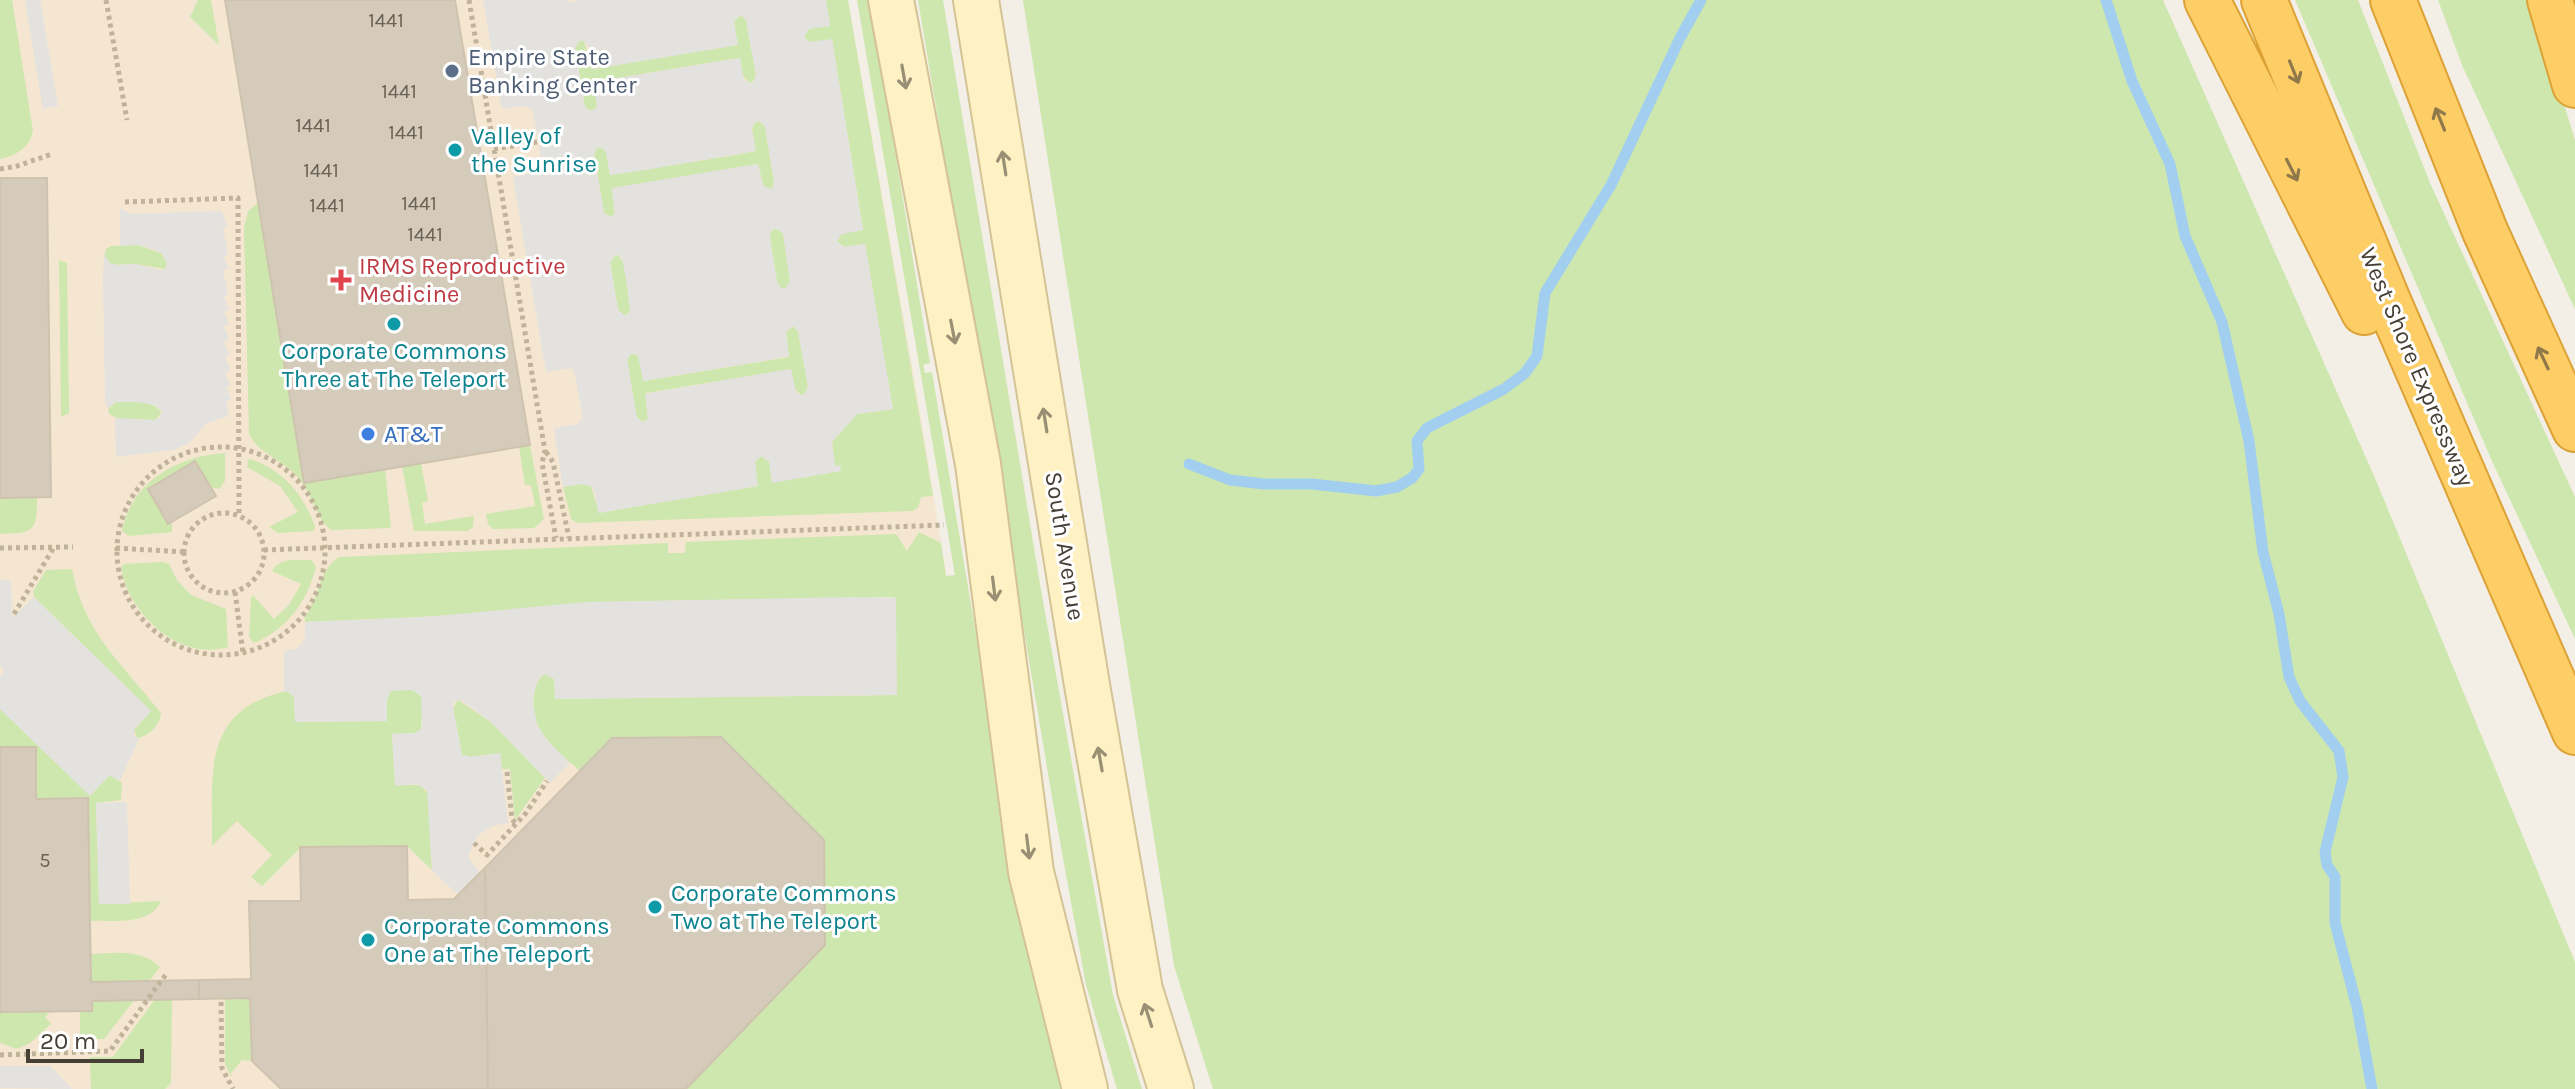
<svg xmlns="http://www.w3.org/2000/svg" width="2575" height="1089" font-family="Karla,sans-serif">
<rect width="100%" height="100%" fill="#f3efe6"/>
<!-- commercial -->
<path fill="#f5e6d1" d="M0 0H848L919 406 959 654 1048 1089H0Z"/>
<!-- green -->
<path fill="#cde7ae" d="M0 0H12L33 131C29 148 16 156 0 159Z
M198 0H211L219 45 190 17Z
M826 0H848L933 496 921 497 918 508 912 511 577 523 571 519 563 487 581 484 591 486 599 513 757 486 755 462 761 456 801 478 841 471 835 466 832 442 857 414 893 409 865 244 844 247 837 241 842 234 863 229 832 40 809 43 804 37 809 29 830 25Z
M857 0H870L930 363 923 365 925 373 932 372 1007 820 1000 822 1002 831 1009 830 1068 1089H686L825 945 824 840 721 737 612 738 580 771C558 751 528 730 534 696 536 686 536 680 545 674L554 679 556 699 896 695 894 597 601 602 440 616 305 622V617C317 601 322 563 340 557L668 543V553H685L686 542 896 534 907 551 919 532 941 543 946 576 955 575Z
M918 0H943L1040 584 1113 995 1142 1089H1117L1086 985 1053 803Z
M1023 0H2163L2375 478 2575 962V1089H1213L1174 966Z
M2295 0H2358L2430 183 2575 497V639L2491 459Z
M2438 0H2532L2575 140V309L2462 65Z
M741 15 746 20 756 75 753 82 749 83 743 76 739 58 594 82 597 107 591 111 585 107 575 48 579 41H584L592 69 737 45 734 21Z
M759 121 765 126 774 182 772 189 764 188 758 164 612 188 615 214 610 217 604 213 594 152 597 148H602L606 152 610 175 741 154 755 150 752 129 754 123Z
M258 203 304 482 385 469 391 528 331 530C315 517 312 492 297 476 283 461 258 453 249 434L244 228 248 211Z
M775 228 783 233 790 282 785 289 781 288 777 282 770 238V233Z
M138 245 161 253 167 263 165 269 135 264 117 265 110 263 104 256 106 249 111 246Z
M617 254 624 263 630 306V311L625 316 618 310 610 262Z
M59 260 67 263 69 413 61 417Z
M793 326 798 331 808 387 805 394 801 395 794 388 791 369 646 393 648 419 643 422 637 418 627 360 631 353 638 355 644 381 789 357 786 332Z
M116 402C131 402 154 399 162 413L155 420 119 419 109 414 108 409Z
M530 445 544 519 534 528 493 529 488 524 486 514 535 506 531 485H525L519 447Z
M225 453V481L219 489 211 487 195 464 151 494 172 524V532L129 536 122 531C132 481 178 456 225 453Z
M250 459C282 469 305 496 315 527L313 531 278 533 269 527 298 512 280 486 247 467 248 460Z
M421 463 428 501 422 503 425 524 474 516 473 527 468 531H414L402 466Z
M0 498H37C37 532 34 533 0 534Z
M311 560 316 566C308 600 289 627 257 642H253L249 637 251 598 253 595 274 619 289 605 301 584 272 571C279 557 297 560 311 560Z
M163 562 169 564 177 580 191 595 226 609 228 647C179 662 128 613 121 567L124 564Z
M72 569C83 632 123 665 161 713 161 724 148 737 137 738L134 730 151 711 34 597 33 591 46 570Z
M396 690H413L423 698 421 729 415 733 392 734 395 785H420L428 793 432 870 407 846 301 847 262 886 251 877 272 855 237 821 212 846C213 775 200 710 287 691L294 697 295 722 386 721 387 699 391 691Z
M458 700 491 722 545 778 515 820 510 769H502L500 753 471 757 462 755 453 708Z
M0 709 90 795 110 775 122 783 121 800 96 803 99 904 161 901C151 926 113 920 90 921L88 798 36 799 35 747H0Z
M91 954C115 953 141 948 160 967L104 1039H80V1011L92 1010Z
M169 980 172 1001 171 1083 165 1089H91L90 1057H113Z
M225 998H250L252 1061 242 1060 231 1073 232 1078 225 1064Z
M51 1011 45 1017 51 1024 30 1043 17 1049 0 1043V1012Z"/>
<!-- parking -->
<path fill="#e4e2de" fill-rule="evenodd" d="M25 0H40L58 106 43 109Z
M483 0H567L573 3 578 0H826L830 26 809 29 804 37 809 42 832 39 863 230 842 234 837 241 844 247 865 244 893 409 857 414 832 442 835 466 840 465 841 471 772 483 769 462 761 456 755 462 758 486 598 513 595 492 591 486 581 484 563 487 554 428 578 424 583 417 574 370 569 368 546 372 513 177 538 172 542 163 533 110 523 106 502 109ZM741 15 746 20 756 75 753 82 749 83 744 80 740 58 593 82 597 107 591 111 585 107 575 48 579 41H584L588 45 591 69 606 67 738 45 734 21ZM759 121 765 126 774 182 772 189 763 186 758 164 612 188 615 214 610 217 604 213 594 154 597 148H602L606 152 610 175 639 171 756 151 752 129 753 124ZM775 228 783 233 790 282 785 289 781 288 777 282 770 238V233ZM615 254 622 258 627 285 630 311 625 316 618 310 610 262ZM793 326 798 331 808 387 805 394 800 395 796 392 791 369 645 394 648 419 643 422 637 418 627 360 631 354 638 355 643 381 745 364 789 356 786 332Z
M120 208 130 214 222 211 227 227 223 228 228 254 224 256 228 269 223 270 228 294 224 296 229 310 224 311 229 325 224 326 229 340 224 342 229 355 225 357 230 370 225 372 230 385 226 387 231 400 226 402 229 416 207 423 188 444 173 450 116 457 115 418 155 420 160 417 162 411 155 405 137 402H115L108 409 105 402 103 280 104 254 110 263 117 265 135 264 160 270 165 269 167 264 163 254 156 250 138 245 120 246Z
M0 580H11L12 618 34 597 151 711 134 729V735L139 739 120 781 110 775 90 796 0 709V676L4 671 0 665Z
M852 597 896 598 897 695 555 699 554 679 545 674 539 678 534 693 533 702 537 725 548 742 570 763 550 783 491 722 464 702 458 700 454 702 453 708 462 755 471 757 500 753 508 823 493 826 477 836 469 855 470 860 480 872 458 895 432 870 427 790 417 784 395 786 392 734 415 733 422 729 421 695 412 690 391 691 387 699V721L295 722 294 697 289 692H284V651L295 649 302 644 305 637V622L426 617 586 602Z
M127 802 130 904H99L96 803Z
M50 1066 72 1089 0 1088V1066Z"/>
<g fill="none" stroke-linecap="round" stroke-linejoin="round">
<!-- stream -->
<path stroke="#a2cff0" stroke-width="11" d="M2106 0 2132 81 2170 164 2185 236 2222 322 2249 441 2263 552 2279 614 2289 677 2300 701 2339 751 2343 777 2325 852 2327 865 2335 877V923L2357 1007 2372 1089
M1189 464 1230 480 1264 484H1312L1376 491 1397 487 1412 478 1419 469 1417 441 1427 428 1504 389 1525 373 1537 356 1545 293 1611 185 1680 38 1701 0"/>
</g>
<!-- building -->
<path fill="#d5cbbb" stroke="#cfc3af" stroke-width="2" d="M225 0H455L530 445 304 483Z
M0 178H47L51 497 0 498Z
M195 461 216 496 168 524 148 489Z
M721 737 824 840 825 945 686 1089H488L485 868 612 738Z
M0 747H36V799L88 798 91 982 199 980V999L92 1001V1011L0 1012Z
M407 846 408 900 454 899 485 868 488 1089H281L252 1061 250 998 199 999V980L251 979 249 901H301L300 847Z"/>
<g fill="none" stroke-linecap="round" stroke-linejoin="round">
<defs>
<path id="secondary" d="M891 0 978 464 1031 872 1085 1089
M976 0 1087 685 1140 990 1171 1089"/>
<path id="highway" d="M2207 0 2364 312
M2264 0 2388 301 2575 732
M2393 0 2485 231 2575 429
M2550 0 2575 85"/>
</defs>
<!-- secondary casing -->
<use href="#secondary" stroke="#d3c396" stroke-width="48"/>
<!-- highway casing -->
<use href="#highway" stroke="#dda236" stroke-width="48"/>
<!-- path -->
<path stroke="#c0b39a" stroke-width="5" stroke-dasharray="4 4" stroke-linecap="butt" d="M106 0 127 120
M469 0 545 451 542 463 556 538
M494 149 537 142
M0 169 17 166 52 154
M125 202 238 198 239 516
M117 551a104 104 0 1 1 208 0a104 104 0 1 1-208 0Z
M546 452 553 462 569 538
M184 553a40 40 0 1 1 80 0a40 40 0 1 1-80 0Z
M0 548 73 547
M116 548 184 552
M264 550 944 525
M235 592 243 653
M14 614 54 547
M507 772 512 819 516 824
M474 843 487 855 526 813 547 781
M221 1002 222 1068 233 1089
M0 1055 110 1051 167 973"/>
<!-- secondary -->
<use href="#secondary" stroke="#fef1c4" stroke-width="44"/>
<!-- highway -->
<use href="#highway" stroke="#fdcd66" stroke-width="44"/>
</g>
<!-- one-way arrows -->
<defs><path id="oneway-shaft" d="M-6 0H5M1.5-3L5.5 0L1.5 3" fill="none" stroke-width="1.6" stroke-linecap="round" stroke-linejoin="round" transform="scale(2)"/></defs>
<g stroke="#8f7849">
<use href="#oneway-shaft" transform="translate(2294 72) rotate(68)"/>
<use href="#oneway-shaft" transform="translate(2440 119) rotate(-112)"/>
<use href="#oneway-shaft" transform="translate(2292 170) rotate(63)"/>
<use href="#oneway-shaft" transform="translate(2543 358) rotate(-115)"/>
</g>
<g stroke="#998f75">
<use href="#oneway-shaft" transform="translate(904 77) rotate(80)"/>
<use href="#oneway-shaft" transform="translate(1004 163) rotate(-99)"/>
<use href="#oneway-shaft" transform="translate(953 332) rotate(79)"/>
<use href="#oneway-shaft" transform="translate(1045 420) rotate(-99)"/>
<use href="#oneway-shaft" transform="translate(994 589) rotate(83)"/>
<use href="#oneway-shaft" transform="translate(1100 759) rotate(-100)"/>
<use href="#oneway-shaft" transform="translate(1028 847) rotate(83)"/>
<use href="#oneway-shaft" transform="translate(1148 1015) rotate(-108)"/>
</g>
<!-- markers -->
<circle fill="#5c6f8a" stroke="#fff" stroke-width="3" cx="452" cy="71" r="8"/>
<g fill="#0f9aa8" stroke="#fff" stroke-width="3">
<circle cx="455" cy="150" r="8"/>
<circle cx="394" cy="324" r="8"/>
<circle cx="655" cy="907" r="8"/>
<circle cx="368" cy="940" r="8"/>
</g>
<path fill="#e0444e" stroke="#fff" stroke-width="3" d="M337 268h8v8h8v8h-8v8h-8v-8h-8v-8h8z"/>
<circle fill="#3f7fe0" stroke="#fff" stroke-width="3" cx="368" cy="434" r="8"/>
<g text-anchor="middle" stroke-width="6" stroke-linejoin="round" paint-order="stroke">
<!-- number labels -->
<g font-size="20" fill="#6a6256">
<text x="386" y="27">1441</text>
<text x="399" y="98">1441</text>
<text x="313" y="132">1441</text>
<text x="406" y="139">1441</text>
<text x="321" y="177">1441</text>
<text x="419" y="210">1441</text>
<text x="327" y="212">1441</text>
<text x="425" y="241">1441</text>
<text x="45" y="867">5</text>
</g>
<!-- service labels -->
<g font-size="24" fill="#4e5e75" stroke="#fff" text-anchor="start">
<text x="468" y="65">Empire State<tspan x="468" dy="28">Banking Center</tspan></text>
</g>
<!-- culture labels -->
<g font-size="24" fill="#0d838f" stroke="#fff" text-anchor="start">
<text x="471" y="144">Valley of<tspan x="471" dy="28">the Sunrise</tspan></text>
<text x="394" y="359" text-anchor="middle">Corporate Commons<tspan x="394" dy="28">Three at The Teleport</tspan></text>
<text x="671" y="901">Corporate Commons<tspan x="671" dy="28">Two at The Teleport</tspan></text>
<text x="384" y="934">Corporate Commons<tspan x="384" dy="28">One at The Teleport</tspan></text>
</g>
<!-- health labels -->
<g font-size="24" fill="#be3a42" stroke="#fff" text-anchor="start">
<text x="359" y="274">IRMS Reproductive<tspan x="359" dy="28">Medicine</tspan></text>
</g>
<!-- street labels -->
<g font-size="24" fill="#463f35" stroke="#fff">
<text transform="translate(2417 367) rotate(67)" y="8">West Shore Expressway</text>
<text transform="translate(1065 546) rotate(81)" y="8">South Avenue</text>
</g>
<!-- shop labels -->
<g font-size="24" fill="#366cbe" stroke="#fff" text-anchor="start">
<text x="384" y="442">AT&amp;T</text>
</g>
</g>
<!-- scale -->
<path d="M28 1049v12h114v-12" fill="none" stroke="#463f35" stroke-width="4"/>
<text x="40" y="1049" font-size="24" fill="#463f35" stroke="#ffffff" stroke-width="6" paint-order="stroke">20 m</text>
</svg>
